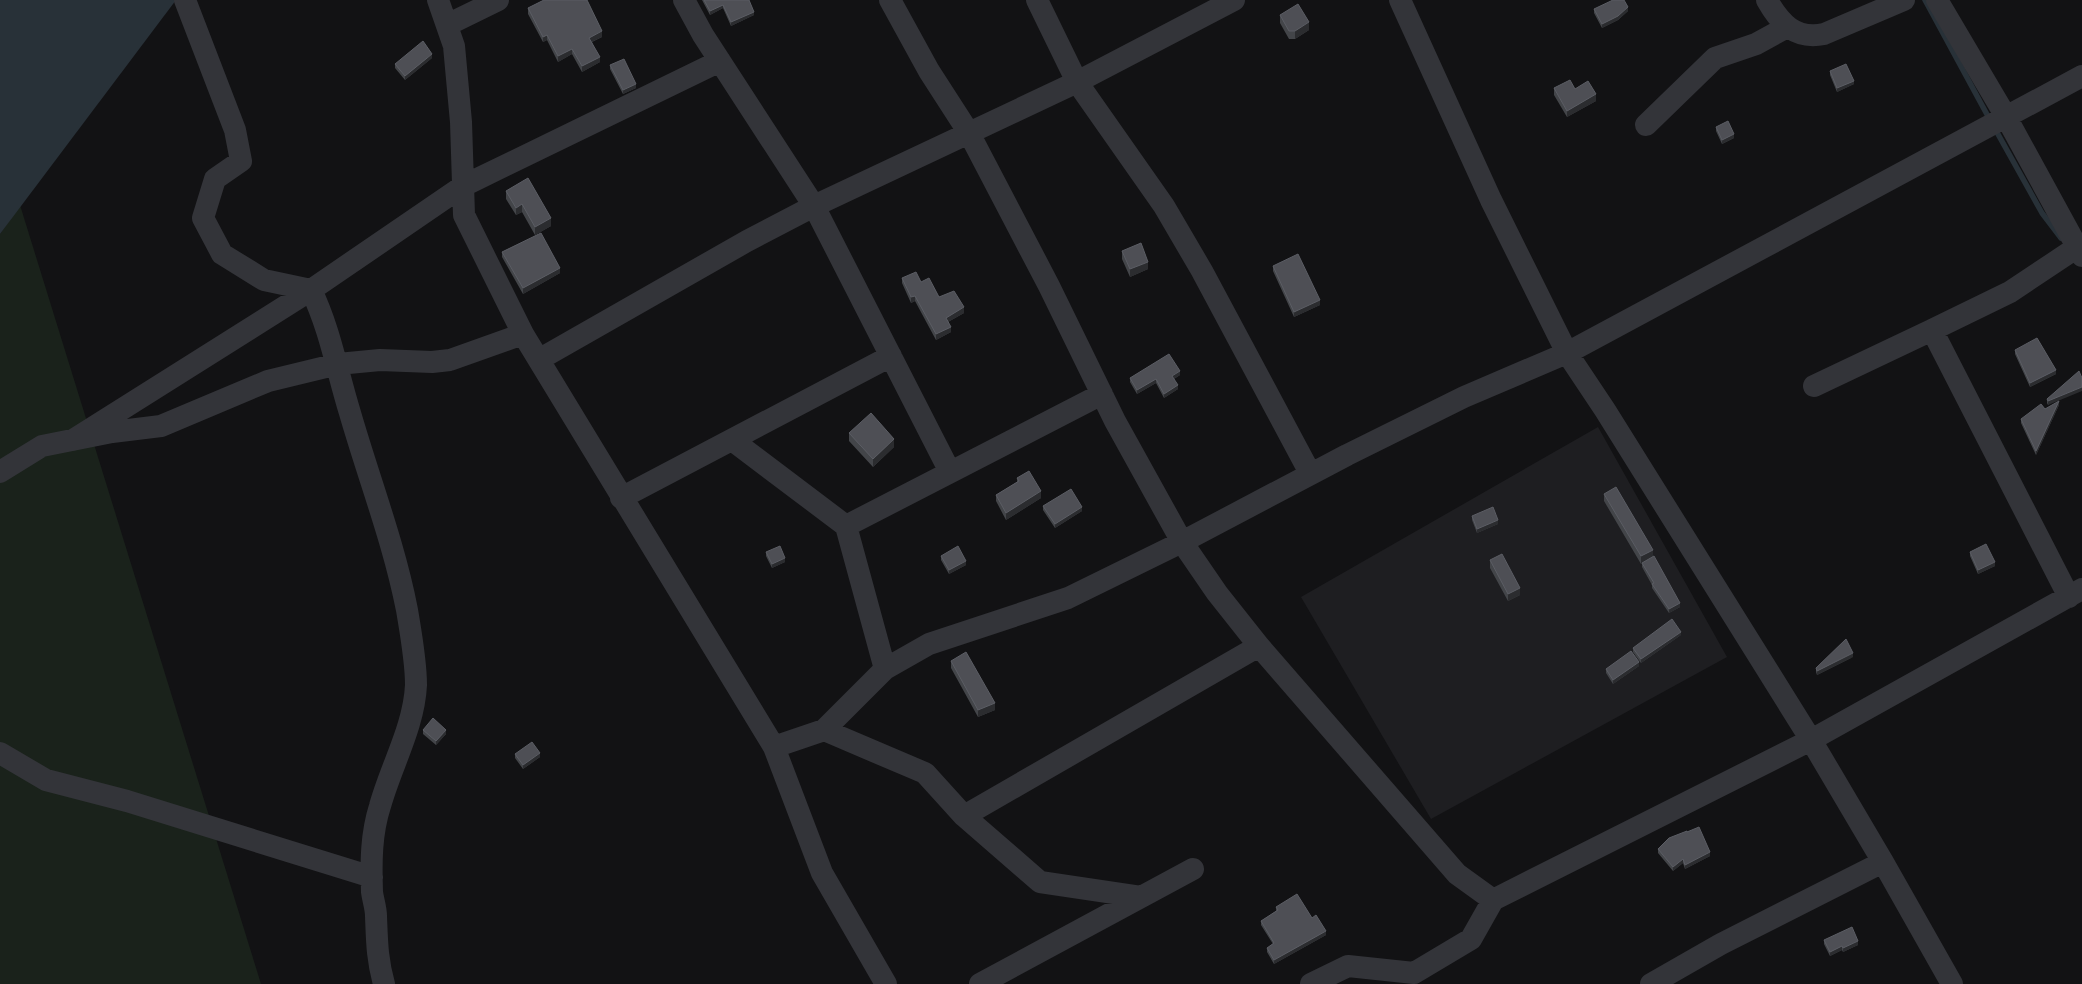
<svg xmlns="http://www.w3.org/2000/svg" width="2082" height="984" font-family="Commissioner,sans-serif">
<rect width="100%" height="100%" fill="#121214"/>
<!-- built -->
<path fill="#1e1e21" d="M1598 427 1727 657 1431 819 1301 597Z"/>
<!-- green -->
<path fill="#1a221b" d="M20 205 261 984H0V234Z"/>
<!-- water -->
<path fill="#283138" d="M0 0H176L0 234Z"/>
<g fill="none" stroke-linecap="round" stroke-linejoin="round">
<!-- stream -->
<path stroke="#283138" stroke-width="5.5" d="M1925 0 1990 120
M1994 127 2042 213 2061 238"/>
<!-- minor -->
<path stroke="#333439" stroke-width="22" d="M185 0 235 130 241 161 215 179 203 218 222 254 264 280 311 290C330 329 337 371 350 413 369 479 394 543 407 610 411 634 416 661 416 685 414 727 391 766 380 806 371 834 371 862 372 892 373 900 376 908 376 916 377 941 377 959 384 984
M438 0 454 46 461 122 464 215 523 334 774 747 822 873 886 984
M684 0 703 35 814 206 950 472
M890 0 929 71 969 133 1049 286 1115 421 1182 542 1217 593 1259 646 1457 874 1493 900
M1037 0 1077 82 1164 206 1202 271 1310 473
M1400 0 1491 200 1567 353 1605 410 1811 740 1883 862 1952 984
M1767 0C1780 23 1795 40 1824 34L1904 0
M1937 0 2005 115 2082 256
M447 25 498 0
M1646 125 1715 58 1756 44 1787 27
M540 359 747 241 814 206 1077 82 1234 0
M1814 386 1932 330
M73 440 311 290 463 186 720 61
M732 440 846 526 885 669
M0 472 42 446 112 432 161 426 268 381 338 364 380 360 432 362 450 360 523 334
M621 498 891 356
M846 526 1102 394
M2069 597 1932 330 2010 292 2082 244
M824 730 925 773 964 816 1040 882 1141 897
M774 747 824 730 885 669 929 644 1068 598 1182 542 1347 455 1464 397 1567 353 2082 76
M0 753 46 780 127 801 372 877
M964 816 1259 646
M980 984 1193 869
M1311 984 1348 966 1414 973 1471 939 1493 900 1811 740 2082 589
M1651 984 1721 944 1883 862"/>
</g>
<!-- wall -->
<path fill="#434549" d="M702 0H749L754 15 731 26 723 8 710 15Z
M528 8 602 37 592 42 600 62 582 72 572 54 558 62 547 40 543 42 528 14Z
M1594 9 1628 11 1618 20 1602 28 1594 13Z
M1280 15 1309 30 1295 39H1289L1280 23Z
M432 58 405 80 395 68V64Z
M610 65 636 88 623 94 610 69Z
M1830 71 1854 84 1837 92 1830 75Z
M1554 88 1575 89 1596 101 1567 117 1554 95Z
M1716 127 1734 138 1722 144 1716 131Z
M506 191 551 226 535 235 522 212 516 215 506 199Z
M1122 251 1148 269 1130 277 1122 259Z
M502 252 560 273 523 294 502 257Z
M1273 266 1320 305 1294 317 1273 271Z
M902 278 921 282 939 297 964 313 948 322 951 332 936 340 915 301 911 303 902 283Z
M2015 350 2056 374 2030 387 2015 354Z
M1180 375 1174 379 1178 389 1164 398 1156 383 1137 394 1130 382V378Z
M2082 378 2048 405 2047 403V399Z
M2059 405 2036 455 2021 423V419L2045 409Z
M849 433 894 447 873 467 849 441Z
M1017 478 1041 498 1006 520 996 501V495L1017 482Z
M1604 494 1653 557 1680 607 1669 613 1652 588V585L1642 567V563L1641 564 1604 501Z
M1043 506 1082 511 1055 528 1043 510Z
M1472 516 1498 524 1477 533 1472 520Z
M766 552 785 562 772 568 766 556Z
M1970 552 1995 566 1978 574 1970 556Z
M941 556 966 565 949 574 941 560Z
M1490 560 1520 595 1508 601 1490 568Z
M1681 635 1641 663 1633 652V648Z
M1853 657 1817 675 1816 672V668Z
M951 661 995 710 978 717 951 668Z
M1639 666 1613 684 1606 673V669Z
M423 730 446 734 436 745 423 734Z
M515 754 540 757 523 769 515 758Z
M1687 832 1710 856 1685 869 1683 863 1673 871 1658 853V849Z
M1276 907 1312 918 1326 935 1274 964 1267 952V948L1273 944 1261 925V921L1276 911Z
M1824 940 1858 945 1843 952 1842 950 1830 956 1824 944Z"/>
<!-- shaded-wall -->
<path fill="#2b2c2f" d="M723 5V8L710 15V11Z
M1628 7V11L1618 20 1602 28V24Z
M754 12V15L731 26V22Z
M1309 22V30L1295 39V31Z
M602 31V37L589 43V38Z
M547 35V40L543 42V37Z
M572 49V54L558 62V56Z
M432 54V58L405 80V76Z
M600 57V62L582 72V66Z
M1854 81V84L1837 92V88Z
M636 84V88L623 94V90Z
M1596 94V101L1567 117V111Z
M1734 134V138L1722 144V140Z
M522 204V212L516 215V208Z
M551 218V226L535 235V227Z
M1148 262V269L1130 277V269Z
M560 268V273L523 294V288Z
M915 296V301L911 303V297Z
M1320 300V305L1294 317V312Z
M964 307V313L946 323V318Z
M951 327V332L936 340V334Z
M2056 370V374L2030 387V383Z
M1180 371V375L1172 380V376Z
M1156 379V383L1137 394V390Z
M1178 385V389L1164 398V394Z
M2082 387V391L2048 405V401Z
M2059 401V405L2036 455V451Z
M894 439V447L873 467V459Z
M1041 491V498L1006 520V513Z
M1082 507V511L1055 528V524Z
M1498 520V524L1477 533V529Z
M1653 550V557L1641 564V556Z
M785 558V562L772 568V564Z
M966 561V565L949 574V570Z
M1995 562V566L1978 574V570Z
M1520 588V595L1508 601V594Z
M1680 603V607L1669 613V609Z
M1681 632V635L1641 663V659Z
M1853 653V657L1817 675V671Z
M1639 662V666L1613 684V680Z
M995 703V710L978 717V710Z
M446 730V734L436 745V741Z
M540 753V757L523 769V765Z
M1710 852V856L1685 869V865Z
M1683 859V863L1673 871V867Z
M1326 931V935L1274 964V960Z
M1858 941V945L1843 952V948Z
M1842 946V950L1830 956V952Z"/>
<!-- building -->
<path fill="#4e4f55" stroke="#5b5d64" d="M544 0H587L602 31 589 38 600 57 582 66 572 49 558 56 547 35 543 37 528 8Z
M704 0H749L754 12 731 22 723 5 710 11Z
M1613 0H1624L1628 7 1618 16 1602 24 1594 9Z
M1298 4 1309 22 1295 31H1289L1280 15Z
M423 41 432 54 405 76 395 64Z
M624 59 636 84 623 90 610 65Z
M1846 64 1854 81 1837 88 1830 71Z
M1570 80 1575 89 1588 81 1596 94 1567 111 1554 88Z
M1728 121 1734 134 1722 140 1716 127Z
M528 178 551 218 535 227 522 204 516 208 506 191Z
M541 233 560 268 523 288 502 252Z
M1141 243 1148 262 1130 269 1122 251Z
M1298 254 1320 300 1294 312 1273 266Z
M916 272 921 282 929 278 939 297 954 291 964 307 946 318 951 327 936 334 915 296 911 297 902 278Z
M2037 338 2056 370 2030 383 2015 350Z
M1169 354 1180 371 1172 376 1178 385 1164 394 1156 379 1137 390 1130 378Z
M2079 371 2082 378V387L2048 401 2047 399Z
M2059 401 2036 451 2021 419 2041 404 2045 409Z
M871 413 894 439 873 459 849 433Z
M1029 471 1041 491 1006 513 996 495 1019 481 1017 478Z
M1616 487 1653 550 1641 556 1604 494Z
M1071 489 1082 507 1055 524 1043 506Z
M1493 507 1498 520 1477 529 1472 516Z
M1986 544 1995 562 1978 570 1970 552Z
M780 546 785 558 772 564 766 552Z
M958 546 966 561 949 570 941 556Z
M1502 554 1520 588 1508 594 1490 560Z
M1654 556 1680 603 1669 609 1652 584 1654 583 1642 563Z
M1672 619 1681 632 1641 659 1633 648Z
M1846 639 1853 653 1817 671 1816 668Z
M1631 651 1639 662 1613 680 1606 669Z
M966 652 995 703 978 710 951 661Z
M433 718 446 730 436 741 423 730Z
M532 742 540 753 523 765 515 754Z
M1699 827 1710 852 1685 865 1683 859 1673 867 1658 849 1669 838 1687 831V832Z
M1297 894 1312 918 1316 915 1326 931 1274 960 1267 948 1274 943 1261 921 1278 910 1276 907Z
M1852 927 1858 941 1843 948 1842 946 1830 952 1824 940Z"/>
</svg>
